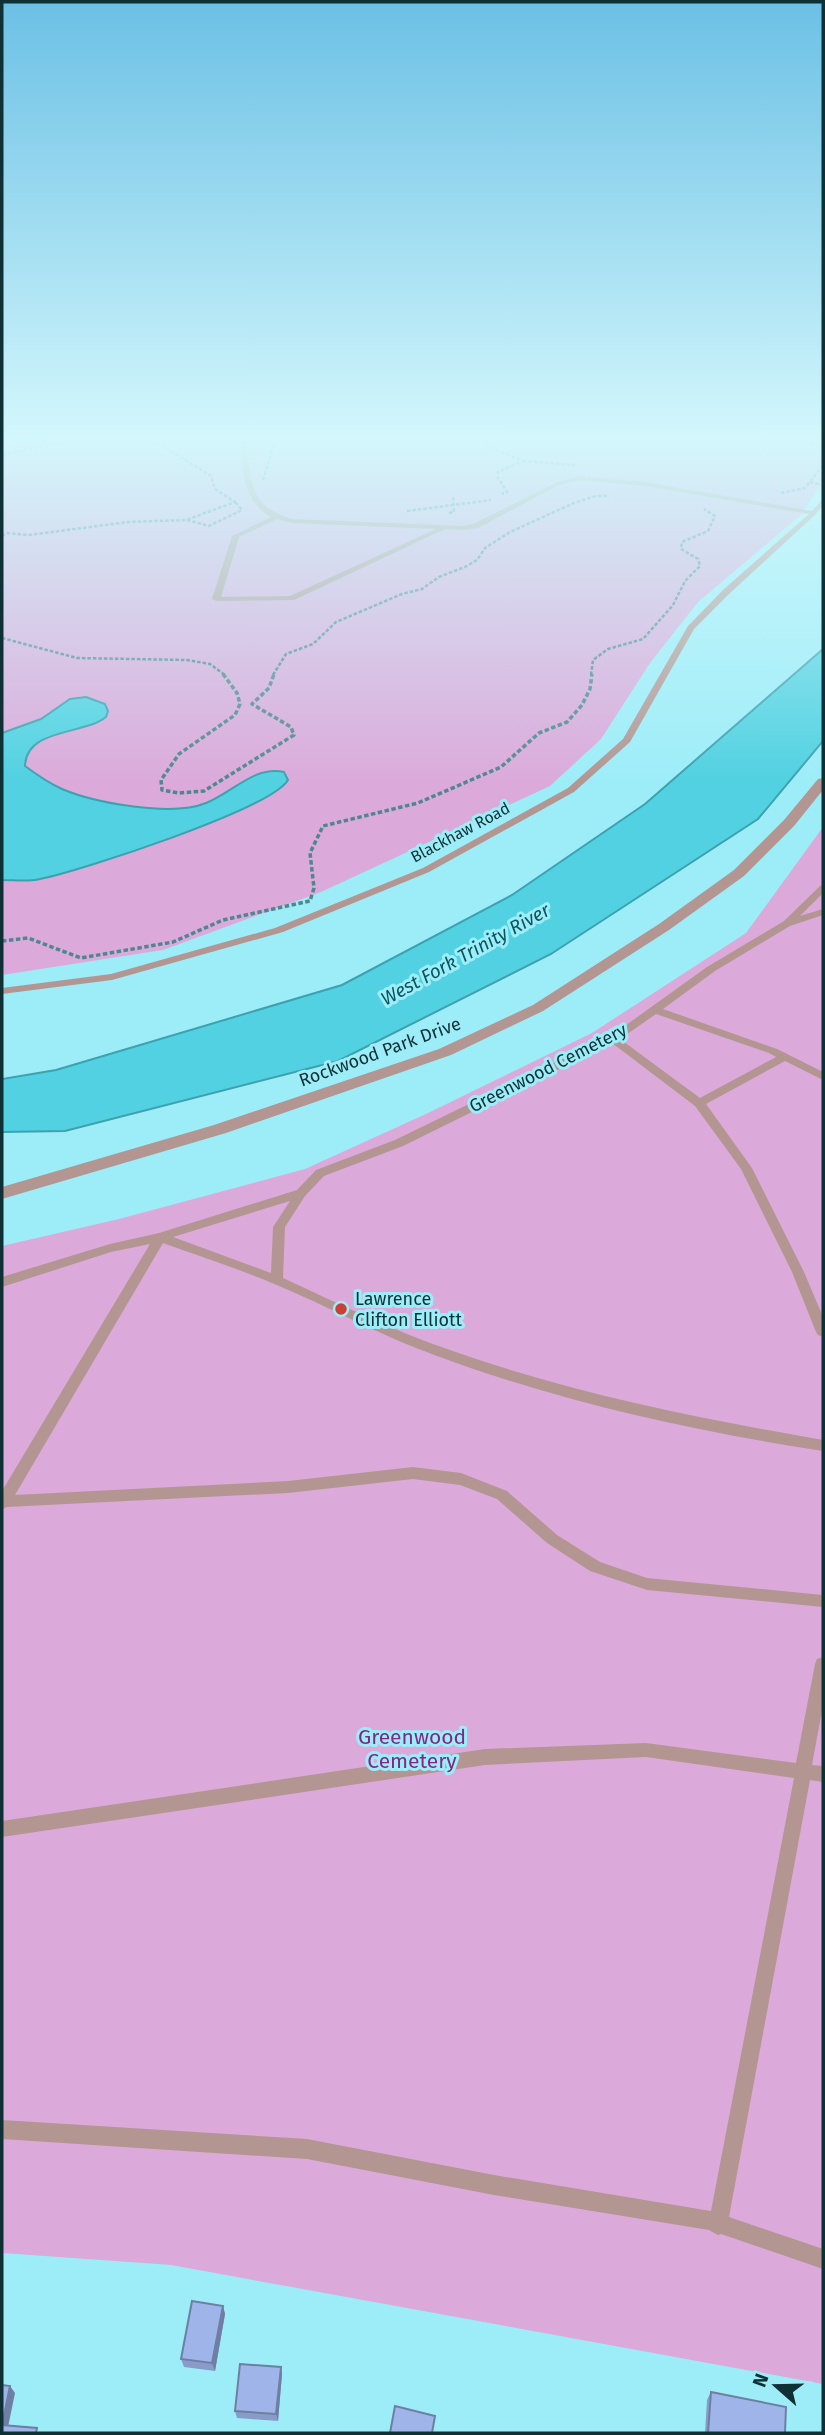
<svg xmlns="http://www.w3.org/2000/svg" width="825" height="2435" font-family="'Fira Sans',sans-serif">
<rect width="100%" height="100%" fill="#9dedf8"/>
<!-- green -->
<path fill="#dbaada" d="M29 441H823V480L802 514 698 602 650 663 601 739 550 786 321 892 163 950 2 975V447Z
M823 827V2384L171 2265 2 2253V1246L119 1219 305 1169 428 1113 592 1033 746 933Z"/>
<!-- water -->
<path fill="#51d1e1" stroke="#3da1ae" stroke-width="2" d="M823 649V741L758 819 551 954 338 1061 65 1131 2 1132V1079L56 1070 342 985 512 895 645 804Z
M86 697 105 704 108 711 106 717C84 735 26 728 25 766 37 775 49 783 62 789 95 803 172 817 206 803 232 793 255 765 284 772L288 780C271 809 80 871 40 879 28 882 14 880 2 880V733L41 719 70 699Z"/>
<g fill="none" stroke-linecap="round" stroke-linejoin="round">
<!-- path-far1 -->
<path stroke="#50878f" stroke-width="2.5" stroke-dasharray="3.5 2" stroke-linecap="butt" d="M483 441 487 446 523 461 498 472 497 476 507 492 502 494
M806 441 823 448
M2 455 66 441
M523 461 575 465
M263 480 275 441
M810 482 823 485
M781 493 805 488 823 465
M407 511 491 500
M449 513 454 512 453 495
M187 520 209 526 242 510 235 502
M2 536 7 533 29 535 128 522 186 520 235 502 215 489 211 476 155 441
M2 638 77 658 187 660 210 664 225 675
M273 675 286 654 313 644 336 622 402 594 422 589 439 577 465 567 477 560 485 548 510 532 574 503 596 496H609
M591 675 593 660 608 649 643 639 673 605 685 581 700 566 698 559 681 549 682 542 708 531 715 516 704 509"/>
<!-- path -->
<path stroke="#50878f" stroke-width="3.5" stroke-dasharray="4.5 2.5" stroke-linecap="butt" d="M223 674 237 693 240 704 235 715 179 754 161 780 162 790 179 793 204 791 294 735 291 727 252 704 269 688 274 674
M2 941 28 938 81 958 173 942 223 920 310 901 314 888 310 853 323 826 418 803 501 767 539 733 567 722 582 705 590 689 592 674"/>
<!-- service -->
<path fill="#b39692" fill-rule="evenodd" d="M241 441H247C249 480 250 507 292 519L463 526 473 524 555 483 580 476 645 482 812 511 823 499V505L816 514 729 594 694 629 630 742 574 792 429 872 283 932 112 980 2 994V988L111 974 275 928 423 868 568 788 623 739 688 626 723 590 809 514 645 486 580 480 559 485 478 528 463 530 445 529 294 600 216 601 212 599 232 536 271 517C243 501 242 471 241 441ZM277 519 292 523 436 529 290 596 221 597 239 537Z
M823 885V893L800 916 823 909V915L790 926 715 971 663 1009 777 1049 823 1072V1080L785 1061 706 1104 752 1168 804 1272 823 1317V1337L818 1335 816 1332 792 1272 741 1169 695 1106 612 1043 403 1146 324 1176 305 1196 285 1227 283 1278C338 1303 393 1331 450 1350 571 1393 697 1418 823 1440V1451C693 1431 561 1402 437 1356 381 1336 328 1306 272 1283 236 1268 199 1256 163 1243L15 1495 288 1481 413 1467 461 1473 507 1491 557 1535 600 1562 647 1578 823 1595V1607L647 1590 590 1571 547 1543 497 1499 460 1485 413 1479 288 1493 7 1507 2 1509V1491L150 1244 111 1252 2 1287V1277L110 1244 159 1233 297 1190 316 1170 395 1140 615 1033 707 967 784 921 820 886ZM656 1014 769 1053 776 1057 700 1098 620 1039ZM290 1201 273 1227 271 1273 173 1237Z
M823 1657V1705L812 1765 823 1766V1782L810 1780 729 2217 823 2249V2269L721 2234 718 2235 709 2230 494 2195 307 2159 2 2139V2120L307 2139 494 2175 711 2211 794 1778 646 1757 485 1765 2 1837V1821L485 1749 646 1743 796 1763 815 1664 817 1659Z"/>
<!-- minor -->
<path fill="#b39692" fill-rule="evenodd" d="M823 778V790L794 826 744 876 669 930 543 1011 451 1055 226 1133 2 1199V1187L214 1125 439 1049 533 1005 659 924 734 870 784 820 818 779Z"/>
</g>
<!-- wall -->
<path fill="#899cc8" d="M223 2306 225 2314 215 2371 184 2367 181 2359Z
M281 2367 282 2374 278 2421 237 2418 235 2411Z
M711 2392 785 2433H705L707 2400Z"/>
<!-- shaded-wall -->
<path fill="#6f7fa3" d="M223 2306 225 2314 215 2371 212 2363Z
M281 2367 282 2374 278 2421 276 2414Z
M10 2386 15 2393 7 2432 2 2425Z"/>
<!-- building -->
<path fill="#9fb5e9" stroke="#6f7fa3" stroke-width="2" d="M192 2301 223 2306 212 2363 181 2359Z
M240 2364 281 2367 276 2414 235 2411Z
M2 2385 10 2386 2 2425 37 2428 36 2433H2Z
M711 2392 786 2407 785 2433H708Z
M395 2406 435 2416 432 2433H390Z"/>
<!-- sky -->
<linearGradient id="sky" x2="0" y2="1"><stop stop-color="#6bc0e5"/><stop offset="0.56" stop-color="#d3f7fc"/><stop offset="1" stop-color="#d3f7fc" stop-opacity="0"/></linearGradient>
<rect width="825" height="782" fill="url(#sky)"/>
<!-- markers -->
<circle fill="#cd3e38" stroke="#9dedf8" stroke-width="2.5" cx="341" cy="1309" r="7"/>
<g text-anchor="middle" stroke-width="6" stroke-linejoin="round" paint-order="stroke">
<!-- far-street labels -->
<g font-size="16" fill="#0f3136" stroke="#9dedf8">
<text transform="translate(460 832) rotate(-28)" y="6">Blackhaw Road</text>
</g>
<!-- street labels -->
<g font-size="18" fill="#0f3136" stroke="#9dedf8">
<text transform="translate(380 1052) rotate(-20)" y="6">Rockwood Park Drive</text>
<text transform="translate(548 1068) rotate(-27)" y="6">Greenwood Cemetery</text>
</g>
<!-- poi labels -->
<g font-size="18" fill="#0f3136" stroke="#9dedf8" text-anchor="start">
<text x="355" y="1305">Lawrence<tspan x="355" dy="21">Clifton Elliott</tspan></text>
</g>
<!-- water labels -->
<g font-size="19" font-style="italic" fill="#09565f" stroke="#9dedf8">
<text transform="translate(465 954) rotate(-29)" y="7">West Fork Trinity River</text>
</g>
<!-- near-park labels -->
<g font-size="21" fill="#842686" stroke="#9dedf8">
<text x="412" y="1744">Greenwood<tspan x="412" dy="24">Cemetery</tspan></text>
</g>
</g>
<!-- border -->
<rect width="825" height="2435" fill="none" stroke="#0f3136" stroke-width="7"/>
<!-- north arrow -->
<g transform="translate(776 2386) rotate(290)" stroke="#9dedf8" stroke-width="5" paint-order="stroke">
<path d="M0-5L12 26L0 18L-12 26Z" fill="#0f3136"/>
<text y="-10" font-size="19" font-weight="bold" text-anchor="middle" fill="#0f3136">N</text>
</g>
</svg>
